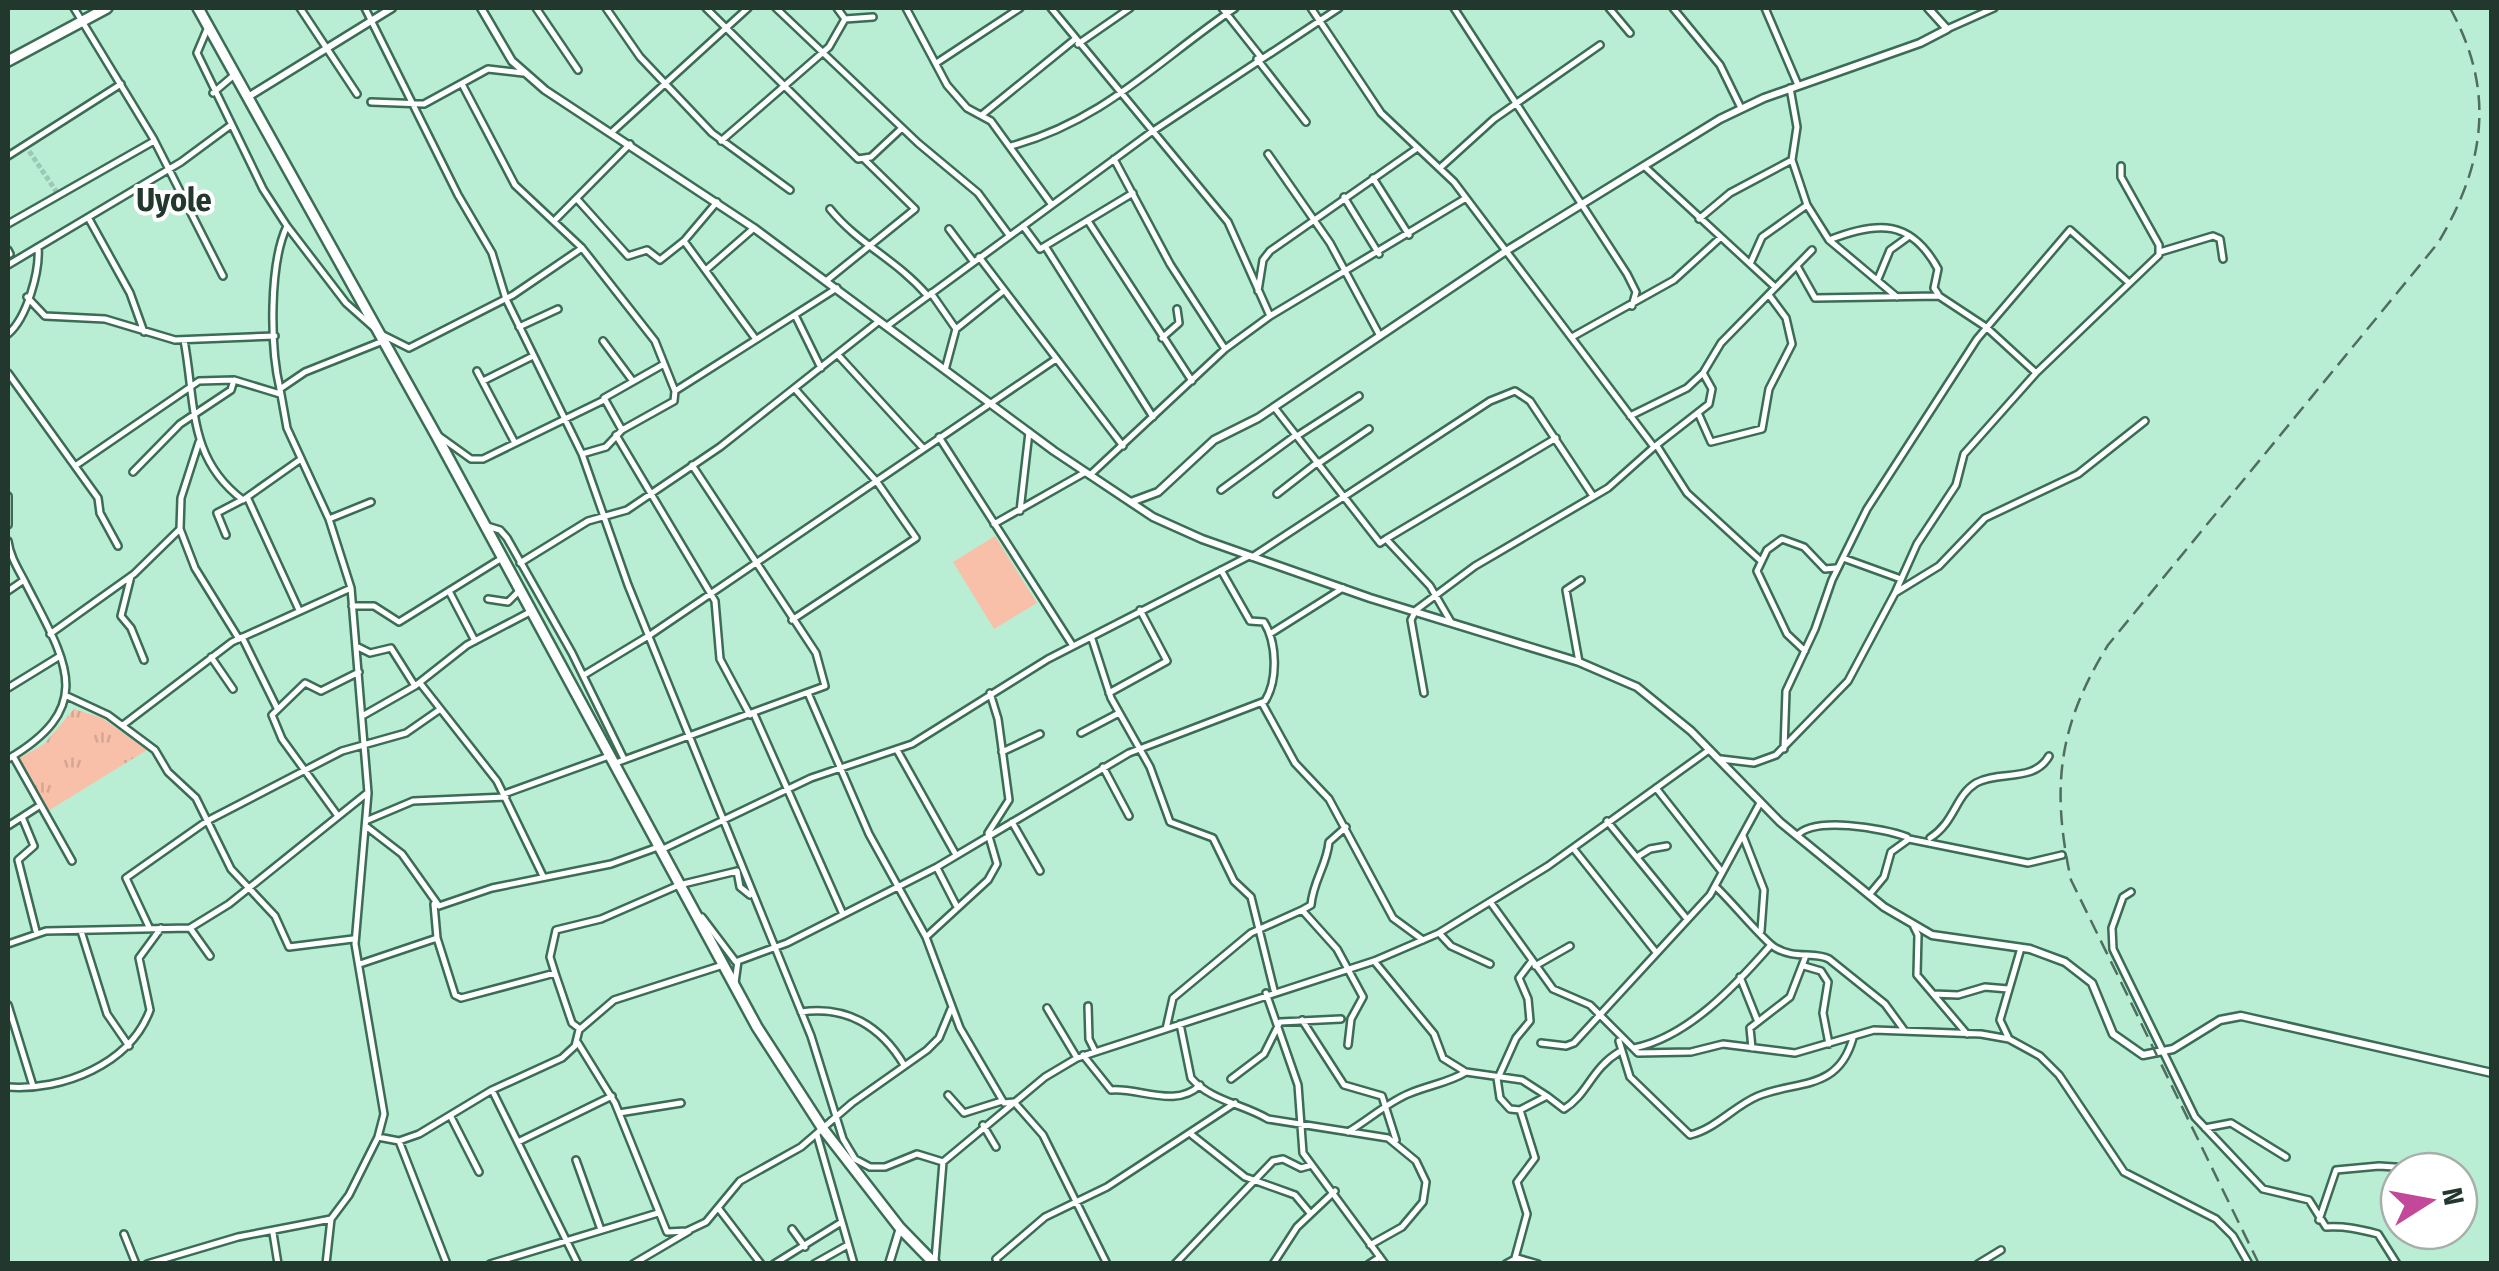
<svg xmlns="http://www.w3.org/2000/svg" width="2499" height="1271" font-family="'Fira Sans Condensed',sans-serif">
<defs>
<pattern id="grass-tufts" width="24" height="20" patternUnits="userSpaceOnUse" patternTransform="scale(2.5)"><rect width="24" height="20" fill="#f9c0a9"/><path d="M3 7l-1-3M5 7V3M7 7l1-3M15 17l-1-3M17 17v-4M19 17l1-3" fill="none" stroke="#d5a692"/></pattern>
</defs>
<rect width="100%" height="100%" fill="#b9eed4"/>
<!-- grass -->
<path fill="url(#grass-tufts)" d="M74 709 102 718 147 750 48 811 18 759 44 744Z"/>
<!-- pitch -->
<path fill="#f9c0a9" d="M995 536 1037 603 994 629 953 562Z"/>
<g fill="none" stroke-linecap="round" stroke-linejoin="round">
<!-- street-tunnel -->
<path stroke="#9bc9b3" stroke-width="5" stroke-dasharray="5 2.5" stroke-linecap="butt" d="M25 145 58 194"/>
<defs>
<path id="street" d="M74 8 153 138 223 276
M300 8 357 94
M365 8 458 195 492 253 506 299 582 454 628 585 811 1036 843 1139 855 1159 870 1167H885L917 1154 943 1162
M536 8 578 70
M606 8 640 57 712 133 790 190
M706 8 858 159 871 157 902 128
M776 8 918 143 978 193 1009 235
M906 8 947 85 967 108 991 121 1052 205
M1051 8 1228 222 1270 316 1225 349 1090 475
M1222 8 1260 56
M1311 8 1381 113 1454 182 1654 447 1608 488 1475 566 1416 610 1411 620 1424 693
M1454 8 1627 274 1636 292 1632 306
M1609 8 1630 33
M1673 8 1720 65 1741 108
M1765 8 1798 85
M845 19 873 17
M208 27 197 53 263 189 287 226C269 264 270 348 280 389
M1947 29 1994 8
M1078 44 1130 8
M1257 59 1306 122
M938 62 1020 8
M462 84 515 185 582 248 655 341 675 391 674 401 622 430 606 447 582 454
M1790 88 1797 127 1792 160 1807 205 1829 240 1897 297
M213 93 233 76
M371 102 424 104 488 69 523 73
M983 114 1074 40
M612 132 748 8
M721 141 829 47 845 19 837 8
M1011 146C1105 120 1157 61 1235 8
M1268 154 1330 243 1380 336
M8 156 121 84
M1114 159 1170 264 1225 349
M1441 167 1494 119 1600 45
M1645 167 1774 286
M1373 178 1409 235
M1344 197 1379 254
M577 199 628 256 647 250 660 260 684 241 717 202
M830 209C858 244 897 260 927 295
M89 219 130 293 144 332
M1699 219 1730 193 1792 160
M555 220 630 144
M1088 221 1192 381
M8 224 154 141
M287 226 346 303 373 327
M1023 226 1040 249 1133 193
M949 229 973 261
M1829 240C1877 221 1911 219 1938 269L1934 288 1938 294
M684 241 755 338
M1045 246 1153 417
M8 250 10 254
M2160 252 2213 236 2220 239 2223 259
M979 257 1123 446
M1750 264 1762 237 1807 205
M8 265 181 162 231 125
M1797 266 1815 298 1939 296 1986 327 2035 372
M707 269 754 228
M1878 279 1890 250 1908 237
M826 281 915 209 865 160
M1258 291 1263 260 1270 251 1416 149
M931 293 956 329
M27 297 45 316 105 319 175 340 275 336
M795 315 821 368
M1270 316 1466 198
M887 326 1150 133 1339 8
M519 327 558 309
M8 334C27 318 40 271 38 247
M381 334 409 348 513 295 582 248
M1572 337 1674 280 1720 238
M1162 338 1179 323 1177 309
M184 340C196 403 187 458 243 500L301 459
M383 341 305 372 280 389 287 428 329 519 351 588 368 793 355 944 384 1114 378 1137 399 1141 419 1134 492 1090 562 1058 575 1046 579 1030 614 1000 723 965
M603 341 632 380
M838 355 923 448
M945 370 956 329 1002 292
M477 371 515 443
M8 373 98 498 100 513 118 546
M483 381 533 356
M675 391 837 288
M1274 407 1380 543 1386 539 1430 586 1451 622
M1699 415 1711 442 1762 429 1769 389 1792 344 1786 318 1769 295
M1630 416 1687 388 1703 373
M622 430 604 398 664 364
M616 435 715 601 720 659 750 715
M439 436 471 459H483L604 400
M1297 436 1359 396
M939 437 1073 646
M1657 446 1687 493 1761 561
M1654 447 1709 404 1712 389 1703 373 1721 343 1812 250
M1319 463 1369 429
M75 466 199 381 234 380 280 394
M133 472 180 424 231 390 234 380
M1221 490 1296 435
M1277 494 1318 462
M8 496V525
M248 499 299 610
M1020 511 1029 432
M329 519 371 502
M994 524 1084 473
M487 526 500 530 507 538 572 653 624 759
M180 529 195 568 239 639
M226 535 217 513 242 500
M1386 539 1556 438
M8 541C10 557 19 570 26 584 66 662 98 706 8 759
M1252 557 1490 401 1515 391 1530 401 1593 496
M1843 558 1901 579
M520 563 588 521 627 510 720 447 878 322
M131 576 121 616 131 628 144 660
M8 591 24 580
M450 593 475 641
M1895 593 1917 544 1956 485 1964 454 2036 373 2159 255V245L2121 177V166
M488 599 508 602 520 590
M352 606H374L399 622 502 558
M792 620 916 538 877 482 795 389
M50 634 134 574 180 529 181 498 199 442
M1270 634 1343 588
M242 637 277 708
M1092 639 1111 698 1150 767 1170 822 1213 838 1234 881 1251 897 1274 990
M358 647 370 653 391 648 415 686
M1805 651 1787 634 1757 571 1767 550 1782 539 1804 547 1825 569 1836 568
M211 657 233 689
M1579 662 1566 590 1581 580
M584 675 650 635 1056 359
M420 683 497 781 543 876
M8 688 60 656
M808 693 869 834 926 937 960 1028 1004 1103 1014 1102 1043 1135 1107 1264
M1109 693 1167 661 1140 610
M67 696 108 715 155 750 168 772 196 798 231 869 275 916 289 947 353 939
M1262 703 1295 763 1329 799 1393 918 1423 940
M754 714 842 912
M364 715 415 686 467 645 530 612
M123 725 232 642 351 588
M1081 733 1119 713
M1784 749 1786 691 1815 629 1832 580 1867 509 1977 339 2070 230 2128 282
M897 750 956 855
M1002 752 1040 734
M13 756 72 861
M1721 759 1754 763 1776 755 1848 681 1895 593 1939 566 1985 518 2078 474 2145 421
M613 764 825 686 816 653 692 465
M1103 767 1129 816
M1656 788 1722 872
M504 794 609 756
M338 816 282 739 272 715 305 683 321 691 359 672
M22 817 34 846 18 860 36 931
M368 820 413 801 506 797
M1607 821 1687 919
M1012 822 1040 871
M8 826 39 806
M367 827 402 854 439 906 492 888 611 864 658 847
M1743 836 1764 890 1761 931
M1797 836C1813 816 1883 828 1907 837
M1930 838C1955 822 1955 796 1976 783 1999 770 2034 783 2049 756
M1573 848 1655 951
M663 849 811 778 912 744 1048 659 1249 556
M1637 857 1650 849 1667 846
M937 868 956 905
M737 871 740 887 750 895
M1717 888C1731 901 1762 939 1774 947 1794 960 1814 951 1829 959L1885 1004 1904 1030
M2131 892 2123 897 2112 928 2113 949 2195 1117 2263 1189 2309 1200 2326 1227C2345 1226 2359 1229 2378 1234L2397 1264
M1869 895 1884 877 1891 852 1909 839 2028 863 2062 855
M1491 903 1553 989 1590 1005 1638 1053 1691 1052 1723 1044 1795 1053 1874 1030 1981 1034 2009 1039 2040 1056 2059 1075 2124 1172 2216 1219 2233 1236 2249 1264
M434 904 437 938 455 995 461 998 555 973 572 1023 580 1029
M1302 910 1311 905C1313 881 1327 865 1329 842L1346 827
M702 917 736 962
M149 927 126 878 207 821 342 751 406 733 439 710
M1914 927 1918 935 1917 975 1967 1034
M190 928 210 956
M81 931 107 1014 129 1046
M1439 933 1451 946 1490 964
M926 937 988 880 997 864 988 833 1009 800 998 719 990 693
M8 944 46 931 190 928 229 904 366 794
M1374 961 1434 1034 1443 1058 1464 1071
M360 964 437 938
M1535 966 1570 946
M1804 966 1821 971 1828 982 1823 1013 1829 1044
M555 973 550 957 556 930 601 919 679 885 737 871
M1740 977 1758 1022
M735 983 738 961 787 943 937 867 1129 753 1265 701C1278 680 1277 643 1264 622L1250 621 1221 570
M1266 993 1298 1085 1303 1153 1385 1264
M1933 994 1958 995 1985 987 2008 989
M8 1005 33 1086
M1088 1006 1089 1039 1095 1051
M1047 1008 1077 1058
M801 1012C846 1005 881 1026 904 1065
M1302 1020 1344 1085 1382 1096 1396 1140
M1180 1024 1191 1078C1211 1101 1243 1104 1268 1119L1388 1138 1416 1161 1426 1182 1423 1202 1402 1227 1370 1245
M1166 1029 1173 998 1251 933 1302 910 1337 949 1363 997 1351 1019 1348 1045
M2009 1039 2000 1020 2021 948
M1619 1041 1630 1077 1690 1135C1717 1128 1734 1106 1758 1096 1796 1080 1838 1092 1853 1038
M578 1043 615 1103 667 1232 687 1231 706 1222 740 1181 801 1147 852 1103 927 1050 939 1038 951 1009
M1541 1043 1566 1046 1574 1043 1710 895 1760 803
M1634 1048C1688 1037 1735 986 1770 946
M1752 1048 1750 1028 1790 997 1805 958
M1083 1055 1111 1090C1138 1087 1176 1109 1200 1085
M1497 1078 1500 1098 1510 1109 1520 1110 1547 1096 1564 1109C1588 1094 1591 1069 1619 1052
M1498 1078 1516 1038 1530 1021 1528 999 1519 978 1531 962
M1231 1079 1264 1054 1280 1022 1341 1019
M8 1087C63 1091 130 1064 150 1010L139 958 161 928
M492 1090 578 1264
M948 1095 964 1113 1002 1101
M619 1113 681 1103
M451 1117 479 1172
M983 1125 996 1147
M2205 1128 2231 1123 2286 1157
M1348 1132C1368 1120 1387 1103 1408 1094 1429 1085 1448 1083 1466 1072L1522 1080 1547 1096
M817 1135 854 1264
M1192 1135 1245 1177 1295 1195 1310 1213
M399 1141 447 1264
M518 1142 612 1096
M576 1160 600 1227
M719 1209 761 1264
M2319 1220 2336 1170 2379 1166 2440 1170
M792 1229 805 1247
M273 1233 278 1264
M124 1234 136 1264
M1515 1258 1527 1214 1517 1182 1535 1158 1520 1110
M935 1260 943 1162 1045 1077 1077 1058 1374 961 1439 933 1548 866 1709 750
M147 1264 238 1237 331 1219 349 1195 378 1137
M326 1264 331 1219
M490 1264 658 1213
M633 1264 689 1231
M774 1264 840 1223
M814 1264 846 1246
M998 1264 996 1259 1045 1217 1107 1187 1235 1103
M1175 1264 1273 1161 1283 1159 1301 1168 1312 1165
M1273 1264 1297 1227 1335 1191
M1369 1264 1380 1257
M1506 1264 1517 1258 1538 1264
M1978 1264 2001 1250"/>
<path id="secondary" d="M481 8 512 61 545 90 754 228 1054 451 1153 517 1202 539 1370 598 1579 662 1637 687 1691 731 1780 822 1884 907 1932 935 2030 949 2065 962 2092 983 2113 1034 2143 1055 2173 1049 2220 1020 2241 1016 2492 1073
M248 97 392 8
M1131 502 1158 492 1214 440 1258 418 1506 251 1720 119 1764 98 1920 43 1947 29 1928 8
M889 1264 900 1228"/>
<path id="highway" d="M198 8 436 435 757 1027 823 1129 900 1228 935 1264
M8 61 107 8"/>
</defs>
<!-- street casing -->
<use href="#street" stroke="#3b6c55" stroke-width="10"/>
<!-- secondary casing -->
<use href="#secondary" stroke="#3b6c55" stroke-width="11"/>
<!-- highway casing -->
<use href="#highway" stroke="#3b6c55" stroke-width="14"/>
<!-- street -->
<use href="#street" stroke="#fff" stroke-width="5"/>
<!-- secondary -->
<use href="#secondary" stroke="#fff" stroke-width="6"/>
<!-- highway -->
<use href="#highway" stroke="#fff" stroke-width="9"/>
<!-- rail -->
<path stroke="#4f6e5f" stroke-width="2.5" stroke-dasharray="15 8" stroke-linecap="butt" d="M2259 1264 2071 880C2051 787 2058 726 2108 645L2438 243C2485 164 2496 91 2450 8"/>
</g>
<g text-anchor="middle" stroke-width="8" stroke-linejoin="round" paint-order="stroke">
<!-- quarter labels -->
<g font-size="32" font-weight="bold" fill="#22372d" stroke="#fff">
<text x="174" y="211">Uyole</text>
</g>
</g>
<!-- border -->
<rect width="2499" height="1271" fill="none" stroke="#22372d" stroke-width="20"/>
<!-- north arrow -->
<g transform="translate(2429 1201) rotate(79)"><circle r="48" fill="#ffffff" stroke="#a7afab" stroke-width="2.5"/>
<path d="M0-8L18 38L0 25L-18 38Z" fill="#c3489a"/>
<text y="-15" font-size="28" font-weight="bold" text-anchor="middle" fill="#22372d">N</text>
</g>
</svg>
